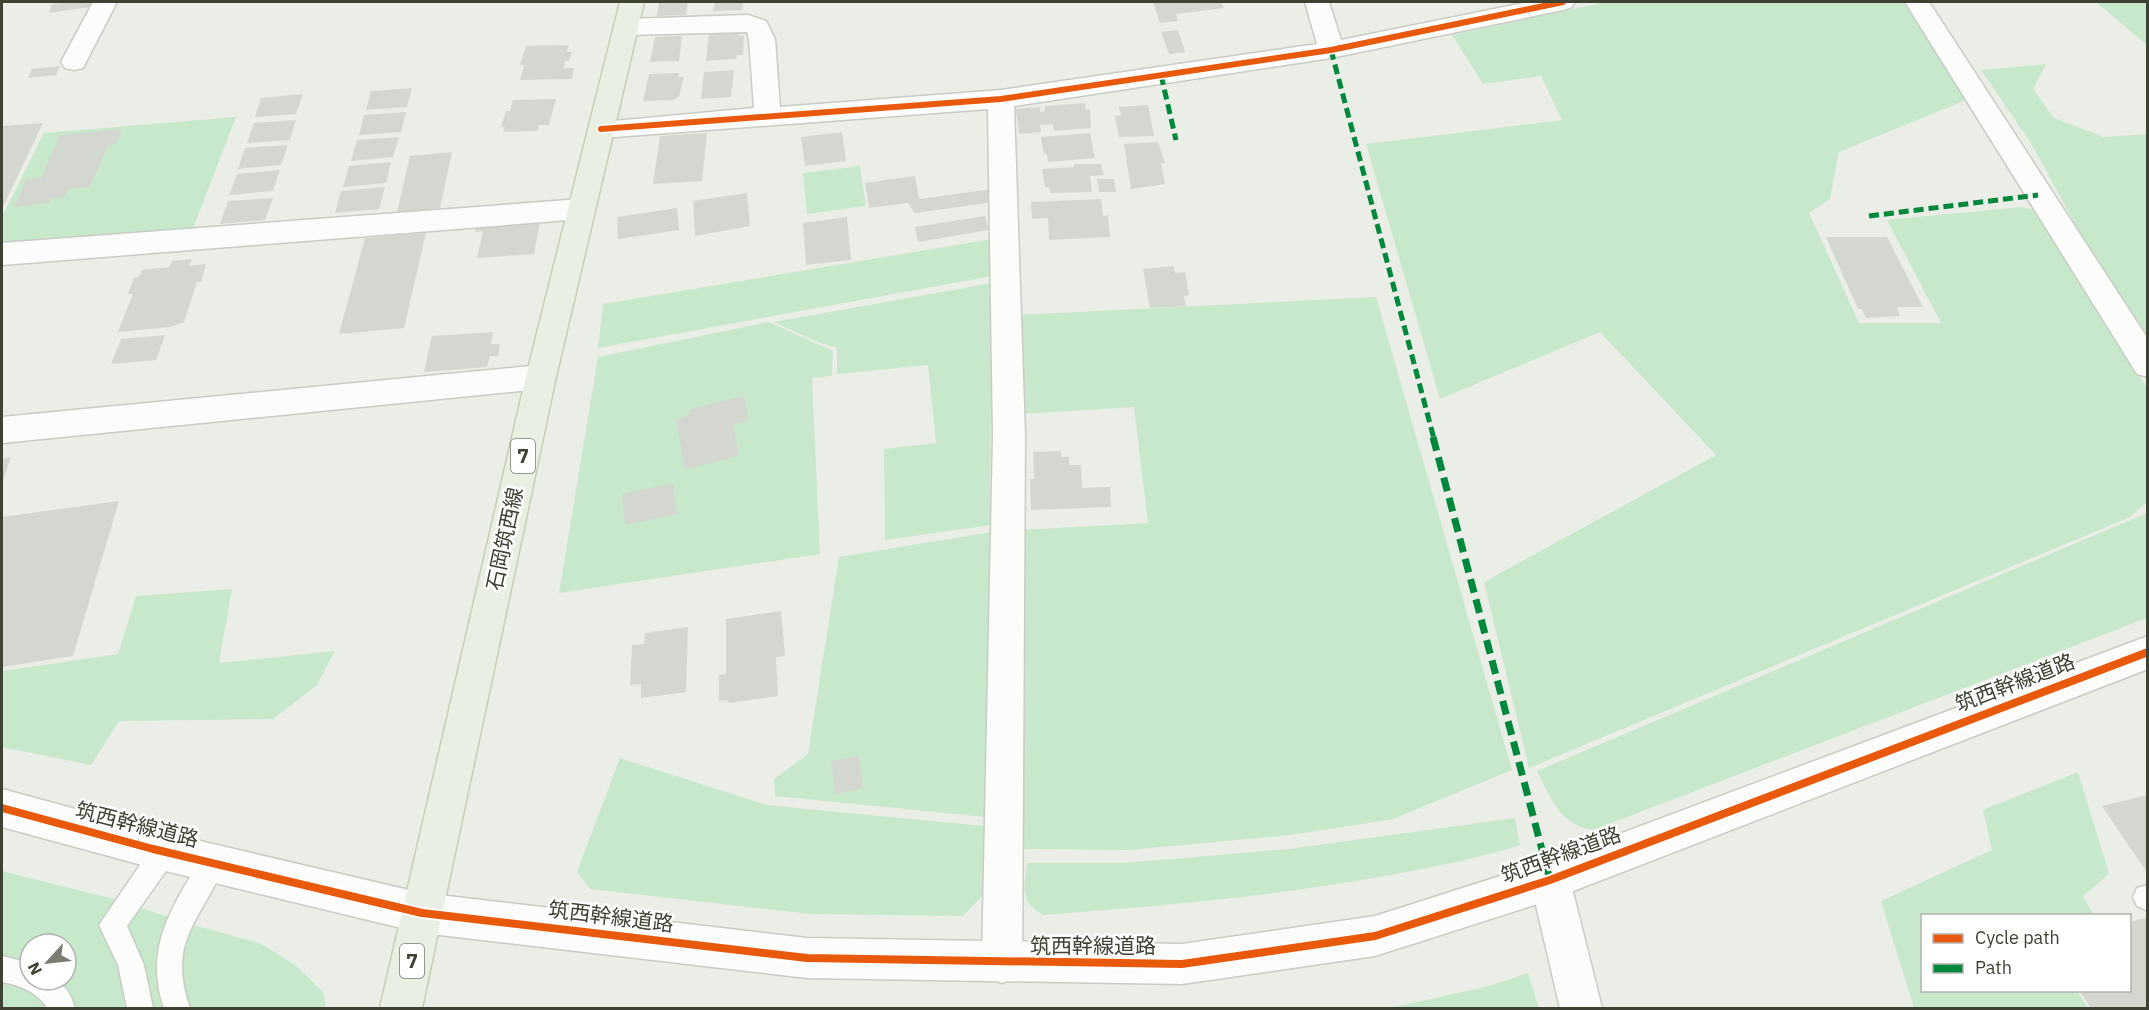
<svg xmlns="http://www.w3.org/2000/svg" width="2149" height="1010" font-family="'IBM Plex Sans','Noto Sans JP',sans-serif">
<rect width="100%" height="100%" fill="#eaeee6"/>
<!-- green -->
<path fill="#c8e8cc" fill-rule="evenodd" d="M1606 2H1906L1966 100 1839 152 1830 199 1809 213 1859 323H1941L1887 220 2021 207 2038 211 2147 388V502L2130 517 1529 768 1484 582 1716 455 1600 332 1440 399 1366 144 1562 120 1541 76 1483 84 1452 35Z
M2096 2H2147V45Z
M2046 64 2033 89 2054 118 2104 137 2147 134V334L2085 242 2031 143 1981 70Z
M236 117 192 231 2 247V217L44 133Z
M860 166 866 206 807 214 803 173Z
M993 239 992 276 598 348 603 304Z
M992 283 990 525 885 540 884 449 936 443 928 365 837 374V348L820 343 774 322Z
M1376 297 1512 770 1393 819 1291 835 1128 850 1019 849 1020 530 1148 523 1134 407 1020 414 1017 315Z
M769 322 833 351 832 376 812 378 820 554 559 593 598 357Z
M2147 513V618L1593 830C1561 826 1550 797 1537 771Z
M998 531 986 817 775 796 774 779 808 754 839 557Z
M232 589 219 663 335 651 316 686 273 719 119 721 91 765 2 747V671L118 654 136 596Z
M620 758 766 805 984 826 988 890 963 916 810 914 590 889 577 872Z
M2078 772 2109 874 2083 896 2094 915 1922 916V990L2077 991 2088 1008H1914L1881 901 1992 850 1983 810Z
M1515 818 1520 845C1478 859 1435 866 1391 875 1276 896 1160 906 1043 915 1019 900 1024 889 1027 863H1124L1289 849Z
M2 871 110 898 193 925 262 944 295 965 323 992 326 1008H2ZM30 944H66V980H30Z
M1528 973 1539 1008H1390L1485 987Z"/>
<!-- building -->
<path fill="#d4d7cf" d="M68 2H92L90 7 49 13 52 4Z
M659 2H688L686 15 657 16Z
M715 2H743L742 10 713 11Z
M1153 2H1221L1224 8 1176 14 1178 21 1160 23Z
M1178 30 1185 52 1169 54 1161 32Z
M740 32 739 36 744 35 743 55H737L736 59 706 61 709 34Z
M682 36 679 61 650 62 655 37Z
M569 45 567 52H572L569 61H565L563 68H574L572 79 520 80 524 65H520L526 46Z
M60 66 56 75 28 78 32 69Z
M734 70 731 97 701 99 704 72Z
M679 73 678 77H684L679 97 673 100 643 101 649 74Z
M412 88 407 107 366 110 371 91Z
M303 94 296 114 255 117 261 98Z
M556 99 549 125H539L537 131 503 132 505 127H501L506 111H510L513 100Z
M1085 103 1086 110 1090 109 1091 128 1054 131 1053 124 1040 125 1041 132 1019 134 1016 109 1040 107V112L1045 111V106Z
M1148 105 1154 136 1119 137 1115 116 1121 115 1119 107Z
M406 112 401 132 359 135 364 115Z
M296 120 290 140 247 143 254 123Z
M43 123 2 209V126Z
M122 129 117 143 107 147 90 187 68 189 65 197 51 198 49 203 14 207 26 179 41 178 60 135Z
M842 132 846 161 805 166 801 137Z
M707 133 702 181 653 184 660 136Z
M1090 133 1095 158 1048 162 1047 154H1044L1041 137Z
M399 137 393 157 351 161 357 140Z
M1158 142 1165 163H1161L1165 184 1131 189 1124 144Z
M288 145 281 165 238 169 245 148Z
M452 152 440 208 397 212 410 156Z
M391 162 386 183 343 187 349 166Z
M1074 164H1101L1104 175 1090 176 1092 192 1051 193 1049 187H1045L1042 169 1074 167Z
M280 170 273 191 229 195 237 174Z
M915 176 919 199 992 189 995 202 915 213 908 203 869 208 865 183Z
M1097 179H1114L1116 192H1099Z
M385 187 379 209 335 213 341 191Z
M747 193 750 226 695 236 693 201Z
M273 198 265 220 220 224 228 201Z
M1101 199 1103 216 1108 215 1110 237 1049 240 1048 218 1032 219 1031 202Z
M677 208 679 230 618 239 617 217Z
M985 216 989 230 918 242 915 227Z
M847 217 851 260 806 265 803 223Z
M540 222 534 254 477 258 483 231 475 232 476 226Z
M426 233 404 328 339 334 365 238Z
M1826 237H1887L1923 307H1897L1900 316 1866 318 1862 309H1858Z
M192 259 189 266 206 264 201 282H197L184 322 170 327 118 332 133 294H128L134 278 139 277 142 270 169 267 172 261Z
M1174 266 1175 273 1185 272 1189 295 1184 296 1186 306 1150 308 1143 269Z
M493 332 491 344H500L498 356H490L487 367 424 372 432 336Z
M165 335 156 360 111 364 121 339Z
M744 396 749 420 733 424 739 456 685 470 676 419 691 414 690 409Z
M1061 451V457H1069V465H1081L1082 488 1110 487 1111 507 1031 510 1030 479H1034L1033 452Z
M11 457 2 484V459Z
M673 483 677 514 625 525 622 494Z
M119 501 73 656 2 667V517Z
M781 611 785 656 776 657 778 696 729 703 727 700 719 701V675L726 674V619Z
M688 627 686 692 641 698V684L630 685 632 645 644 644 645 633Z
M859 756 863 788 835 794 831 761Z
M2148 795V874L2102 806Z
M2145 918 2148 922V1008H2091L2079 990H2130V922Z"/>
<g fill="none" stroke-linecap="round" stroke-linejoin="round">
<defs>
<path id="service" d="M164 840 173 843 176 852 173 861 127 926 144 965 153 1008H127L118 965 99 925 155 843Z
M213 851 222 854 225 863C202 921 166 939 190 1008H164C143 947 173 905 204 854Z
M2148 885V911L2137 906 2133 897 2137 888Z
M2 956 30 963V980C58 980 66 980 75 1008H47C38 992 19 985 2 982Z"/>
<path id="minor" d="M93 2H117L83 68 74 70 65 68 61 62Z
M1305 2H1329L1341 40 1528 2H1575L1572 7 1563 10 1331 58 1014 106 1025 436 1022 963 1016 977 1002 983 988 977 982 963 993 436 988 109 601 138 592 135 588 129 592 123 754 108 749 39 747 32 626 35 617 33 614 27 617 21 626 19 748 15 766 21 775 39 780 107 1001 90 1317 44Z
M1905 2H1929L2148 339V377L2137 374Z
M581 199 591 202 595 209 591 216 581 219 2 265V243Z
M541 365 552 368 556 377 552 386 541 389 2 443V417Z
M1550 860 1564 866 1570 880 1602 1008H1560L1530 880 1536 866Z"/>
<path id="tertiary" d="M2148 636V669L1550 900 1375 956 1182 984 807 978 422 933 153 868 2 827V789L153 830 422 893 807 938 1182 944 1375 916 1550 860Z"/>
<path id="primary" d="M620 2H644L556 377 422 1008H380L526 377Z"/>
</defs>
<!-- service casing -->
<use href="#service" stroke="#c8ccc4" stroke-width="3"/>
<!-- minor casing -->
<use href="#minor" stroke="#c8ccc4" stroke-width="3"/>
<!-- tertiary casing -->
<use href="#tertiary" stroke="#c8ccc4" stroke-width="3"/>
<!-- primary casing -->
<use href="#primary" stroke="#c3d0b4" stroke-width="3"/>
<!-- service -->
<use href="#service" fill="#fcfcfb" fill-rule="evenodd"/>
<!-- minor -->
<use href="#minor" fill="#fcfcfb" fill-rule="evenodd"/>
<!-- tertiary -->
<use href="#tertiary" fill="#fcfcfb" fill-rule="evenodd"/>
<!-- primary -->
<use href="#primary" fill="#e9efe2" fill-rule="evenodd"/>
<!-- quiet-far1 -->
<path stroke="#00873e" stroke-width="5" stroke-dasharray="10 5" stroke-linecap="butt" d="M1331 50 1434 439
M1161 75 1176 140
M1869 216 2038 195"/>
<!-- quiet -->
<path stroke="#00873e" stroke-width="7" stroke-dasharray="14 7" stroke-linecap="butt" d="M1433 437 1550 880"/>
<defs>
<path id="cycleway-far1" d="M601 129 1001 99 1331 50 1563 2"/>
<path id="cycleway" d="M2 808 153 849 422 913 807 958 1182 964 1375 936 1550 880 2148 652"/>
</defs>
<!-- cycleway-far1 casing -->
<use href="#cycleway-far1" stroke="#fff" stroke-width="9"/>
<!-- cycleway casing -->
<use href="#cycleway" stroke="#fff" stroke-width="12"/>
<!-- cycleway-far1 -->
<use href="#cycleway-far1" stroke="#e8590c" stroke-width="6"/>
<!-- cycleway -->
<use href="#cycleway" stroke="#e8590c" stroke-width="8"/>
</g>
<g text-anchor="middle" stroke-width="5" stroke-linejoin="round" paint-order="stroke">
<!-- shield labels -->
<g fill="#fff" stroke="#777b70" stroke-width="1.5">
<rect x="511" y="439" width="24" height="34" rx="4.5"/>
<rect x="400" y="944" width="24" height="34" rx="4.5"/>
</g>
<g font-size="20" font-weight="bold" fill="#3d4233">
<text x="523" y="463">7</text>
<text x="412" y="968">7</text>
</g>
<!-- street labels -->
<g font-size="21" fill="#3d4233" stroke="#fff">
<text transform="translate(505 539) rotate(-78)" y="7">石岡筑西線</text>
<text transform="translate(2015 683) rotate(-21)" y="7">筑西幹線道路</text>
<text transform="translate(137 825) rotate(14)" y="7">筑西幹線道路</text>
<text transform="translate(1561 855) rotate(-20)" y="7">筑西幹線道路</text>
<text transform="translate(611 917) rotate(7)" y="7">筑西幹線道路</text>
<text x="1093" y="953">筑西幹線道路</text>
</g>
</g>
<!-- border -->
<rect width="2149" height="1010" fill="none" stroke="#3d4233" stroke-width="6"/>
<!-- legend -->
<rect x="1921" y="914" width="210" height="78" fill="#ffffff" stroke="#b1b3ad" stroke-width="1.5"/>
<rect x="1933" y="934" width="30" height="9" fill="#e8590c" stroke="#b1b3ad" stroke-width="1.5"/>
<text x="1975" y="944" font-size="18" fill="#3d4233">Cycle path</text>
<rect x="1933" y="964" width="30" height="9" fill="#00873e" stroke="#b1b3ad" stroke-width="1.5"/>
<text x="1975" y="974" font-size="18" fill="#3d4233">Path</text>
<!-- north arrow -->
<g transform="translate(48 962) rotate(243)"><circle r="28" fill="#ffffff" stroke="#b1b3ad" stroke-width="1.5"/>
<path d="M0-4.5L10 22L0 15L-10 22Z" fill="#7a7e72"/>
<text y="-9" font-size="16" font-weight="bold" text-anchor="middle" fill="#3d4233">N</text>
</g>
</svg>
